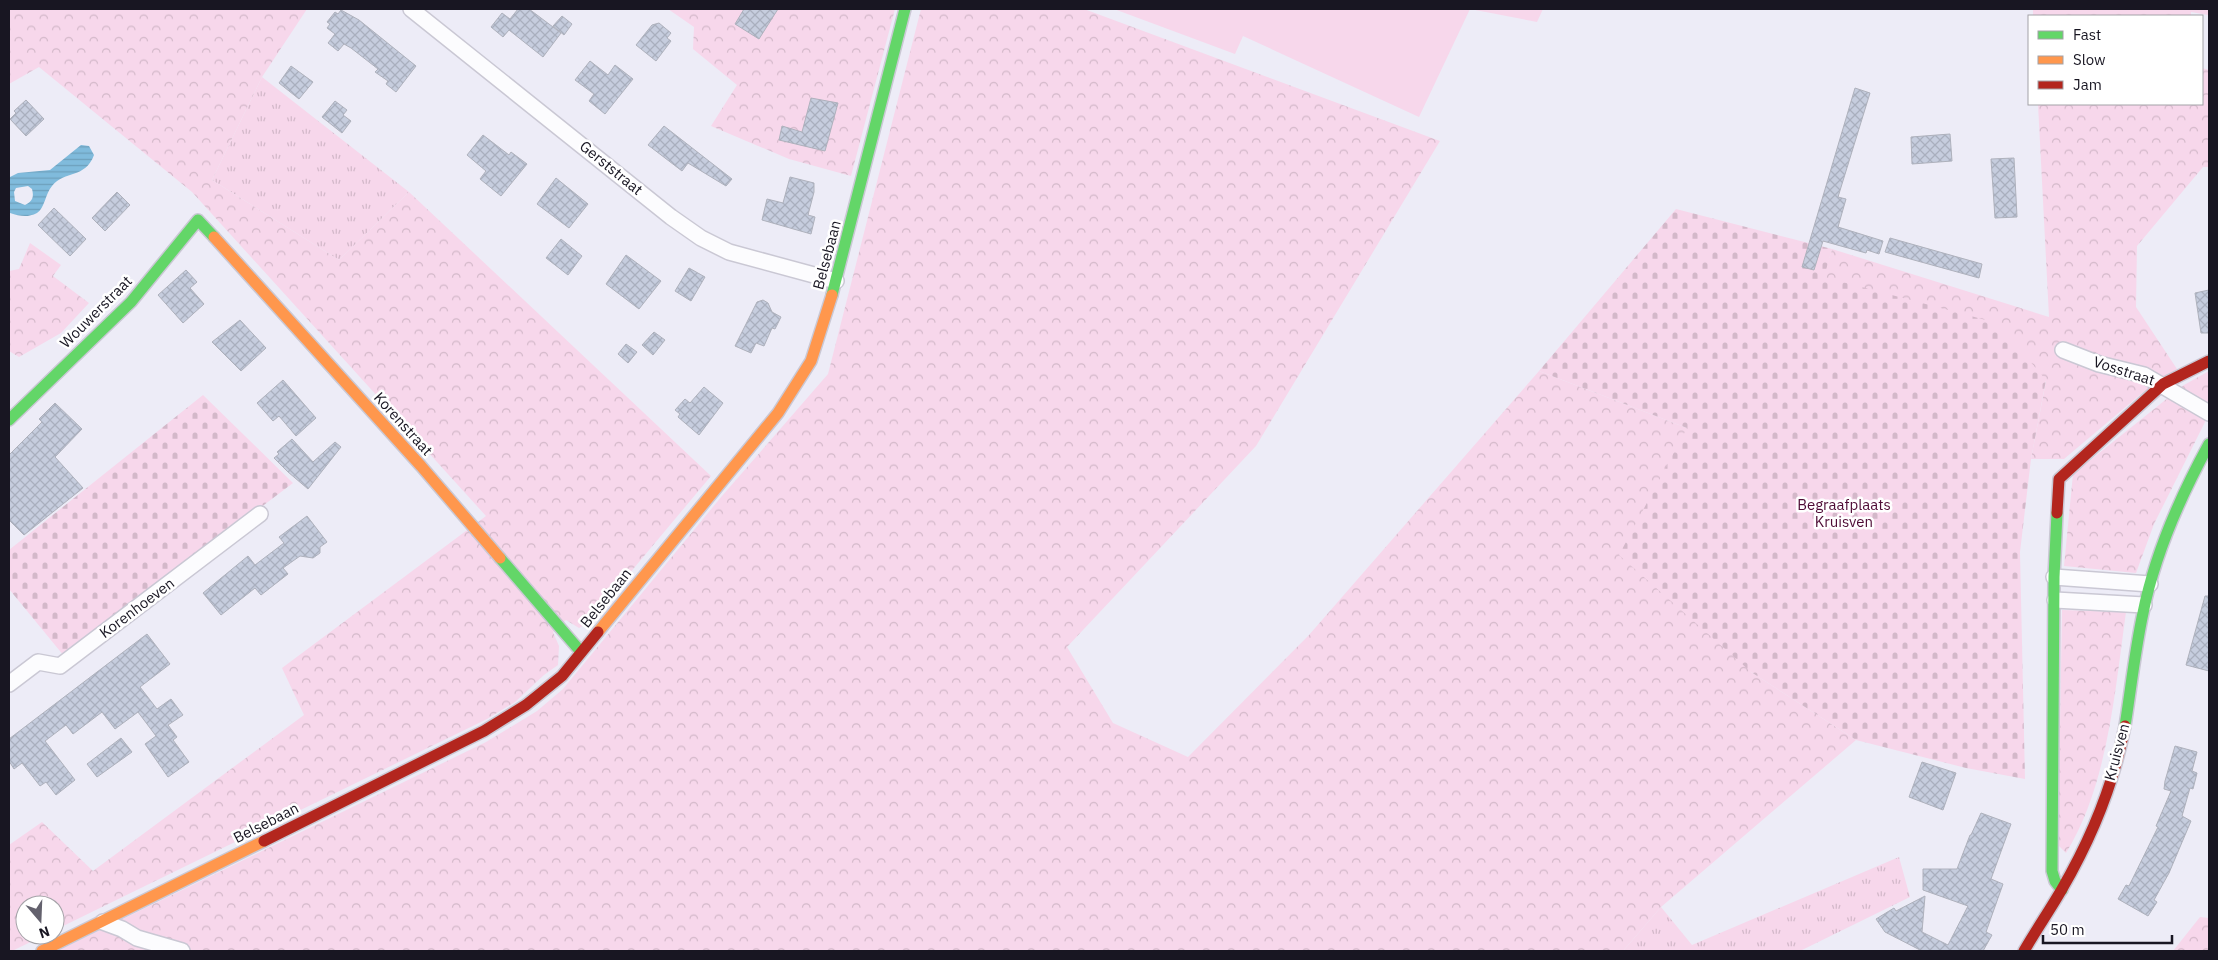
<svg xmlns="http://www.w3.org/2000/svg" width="2218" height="960" font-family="'IBM Plex Sans',sans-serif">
<defs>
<pattern id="grass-tufts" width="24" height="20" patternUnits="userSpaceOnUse" patternTransform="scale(1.25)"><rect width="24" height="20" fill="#f7d7eb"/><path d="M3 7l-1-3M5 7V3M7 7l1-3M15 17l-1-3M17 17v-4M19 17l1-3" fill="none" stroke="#d3b8c9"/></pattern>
<pattern id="forest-crowns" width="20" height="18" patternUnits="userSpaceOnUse" patternTransform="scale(1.25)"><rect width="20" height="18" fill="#f7d7eb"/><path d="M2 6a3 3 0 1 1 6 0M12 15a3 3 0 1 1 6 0" fill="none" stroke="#d3b8c9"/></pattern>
<pattern id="cemetery-stones" width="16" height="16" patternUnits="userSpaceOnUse" patternTransform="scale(1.25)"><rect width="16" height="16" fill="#f7d7eb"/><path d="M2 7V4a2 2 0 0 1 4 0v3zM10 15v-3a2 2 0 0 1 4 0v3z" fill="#d3b8c9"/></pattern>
<pattern id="water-rules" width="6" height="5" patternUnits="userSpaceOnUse" patternTransform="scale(1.25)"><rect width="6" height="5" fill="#80bbdc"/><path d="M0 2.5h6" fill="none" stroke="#6ea0bc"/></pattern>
<pattern id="building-cross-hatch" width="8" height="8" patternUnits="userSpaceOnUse" patternTransform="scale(1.25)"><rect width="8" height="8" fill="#c6cdde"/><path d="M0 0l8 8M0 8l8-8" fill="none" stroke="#a9afbe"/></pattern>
</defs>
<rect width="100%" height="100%" fill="#edecf7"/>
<!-- grass -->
<path fill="url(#grass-tufts)" d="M262 77 409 192 339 260 212 180Z
M1899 857 1910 897 1800 951H1623L1661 907 1692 945Z"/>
<!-- forest -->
<path fill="url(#forest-crowns)" d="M9 9H307L262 77 212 180 339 260 409 192 711 476 588 623 579 628 566 620 553 632 559 646 558 665 544 675 515 702 487 719 55 930V905H25V935H45L12 951H9V845L42 822 93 871 304 715 282 668 486 516 192 192 39 67 9 84Z
M668 9H895L851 176 789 159 711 126 737 85 693 49 694 27Z
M921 9H1084L1440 141 1256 446 1067 647 1113 723 1188 757 1309 635 1539 371 1687 428 1751 672 1856 740 1661 907 1623 951H57L486 742 537 711 563 689 722 496 828 374Z
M2033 9H2209L2208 15 2191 12V16H2033Z
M2202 68 2209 70V167H2203L2137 246 2136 307 2177 369 2141 394 2064 459H2031L2046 381 1823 277 1832 249 2049 317 2038 104H2202Z
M30 243 61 265 53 276 89 303 61 333 19 357 9 351V271L19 269Z
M2209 371V414L2154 524 2136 573 2064 566 2073 474 2184 385Z
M2062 610 2126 612C2115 690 2108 785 2066 853L2058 845Z
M2200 917 2209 918V951H2173Z"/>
<!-- cemetery -->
<path fill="url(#cemetery-stones)" d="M1676 209 1832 249 1824 277 1997 323 2046 380 2031 459 2020 552 2025 779 1966 768 1856 740 1751 672 1619 555 1687 428 1539 371Z
M203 395 293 483 64 656 9 589V550Z"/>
<!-- pitch -->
<path fill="#f7d7eb" d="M1114 9H1543L1537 22 1470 9 1419 117 1243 36 1235 54Z"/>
<!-- water -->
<path fill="url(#water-rules)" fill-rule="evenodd" d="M81 145 89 146 94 155C85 179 65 170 52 186 45 194 45 208 37 213 27 218 20 216 10 213V177L18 173 50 170ZM28 186 32 189C34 197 33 201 25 205L15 201 14 192 16 188Z"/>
<!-- building -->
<path fill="url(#building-cross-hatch)" stroke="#aeb1bc" d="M518 9H529L561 33 543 57 509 30 503 37 491 27 502 13 510 19Z
M744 9H778L759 39 735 24Z
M341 10 359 20 416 66 396 92 386 84 388 81 375 72 378 69 351 48 344 44 338 51 328 43 335 34 327 28 330 24 327 22 335 12 338 14Z
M562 16 572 24 564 35 553 26Z
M659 23 671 33 667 38 671 41 656 61 636 45 652 25Z
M590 61 608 75 615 65 633 79 605 114 589 101 594 94 575 80Z
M291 66 313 82 299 99 279 83Z
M1855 88 1870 93 1838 197 1846 199 1838 227 1883 241 1879 254 1867 250 1866 253 1823 241 1814 270 1802 267Z
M811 98 838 103 825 151 779 140 782 126 802 132Z
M26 100 44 119 26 136 10 119 16 113 14 111Z
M335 101 347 110 343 115 351 121 342 133 322 117Z
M664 126 732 179 726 186 688 163 682 171 648 145Z
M1950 134 1952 161 1912 164 1911 137Z
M483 135 509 155 511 152 527 164 501 196 480 179 486 171 467 155Z
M2014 158 2017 217 1995 218 1991 159Z
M790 177 814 183V192L808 215 815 217 811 234 762 220 767 199 783 203Z
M556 178 588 204 569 228 537 204Z
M117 192 130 205 105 231 92 218Z
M54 208 86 239 70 256 38 225Z
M1890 238 1982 264 1979 278 1885 252Z
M561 239 582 256 568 275 546 258Z
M626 255 661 281 639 309 606 284Z
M689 268 705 277 691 301 675 291Z
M186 270 197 282 190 288 204 304 183 323 158 295Z
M2209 290V333H2201L2195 293Z
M763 300 768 303 772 312 781 317 775 329 772 328 764 346 756 343 751 353 735 346 757 302Z
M240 320 266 348 241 371 212 342Z
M654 332 665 340 653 355 642 345Z
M626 344 637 352 628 363 618 354Z
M283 380 316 418 296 436 279 416 273 421 257 403Z
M704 387 723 403 699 435 678 417 680 414 675 410 685 399 690 403Z
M55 403 82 429 55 457 83 488 24 535 9 520V455L42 422 39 419Z
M292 439 313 462 335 442 341 447 308 489 288 472 274 458 279 454 277 452Z
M307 516 327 542 320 547V553L313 558 300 556 283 568 288 574 261 595 255 588 221 615 203 593 248 556 255 565 284 543 279 537Z
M2205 596H2209V671L2186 665Z
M147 634 170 664 140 687 157 709 171 699 183 715 168 725 177 737 173 740 189 762 168 777 145 744 156 736 138 712 115 729 102 712 73 734 66 725 45 741 75 780 56 795 46 782 40 786 22 763 14 769 9 761V739Z
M121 738 132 752 97 777 87 764Z
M2175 746 2197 752 2192 771 2197 773 2193 789 2190 788 2182 816 2191 821 2169 873 2154 900 2157 902 2148 916 2118 899 2126 885 2129 886 2158 827 2156 826 2171 791 2164 789 2165 781Z
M1922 762 1956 773 1943 810 1909 797Z
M1981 813 2011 824 1991 879 2003 884 1986 932 1992 935 1983 951H1922L1885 932 1876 919 1894 908 1896 911 1925 896 1922 932 1948 945 1968 906 1923 890V869H1957L1970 835H1971Z"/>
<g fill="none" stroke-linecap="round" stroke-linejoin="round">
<defs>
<path id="street" d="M411 9 671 217 701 238 729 252 836 281
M2063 350 2099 364 2144 375 2209 413
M2054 577 2150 584
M2055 600 2144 605
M9 684 38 662 60 666 260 514
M103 922 122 929 137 938 182 951"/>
<path id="fast" d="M832 295 905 9
M9 420 131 302 198 220 214 237
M2057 513 2054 577 2052 871 2055 881 2062 890
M500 558 581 652
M2125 726C2131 688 2135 650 2143 613 2155 553 2180 497 2209 444"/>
<path id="slow" d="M214 237 421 466 500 558
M598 632 778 413 811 361 832 295
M42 951 264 841"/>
<path id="jam" d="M2057 513 2059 479 2163 384 2209 361
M264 841 484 731 526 705 562 676 598 632
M2024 951C2036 930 2050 910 2062 889 2091 839 2114 783 2125 726"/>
</defs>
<!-- street casing -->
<use href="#street" stroke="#cac8d4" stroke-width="18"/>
<!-- fast casing -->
<use href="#fast" stroke="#cac8d4" stroke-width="14"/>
<!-- slow casing -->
<use href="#slow" stroke="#cac8d4" stroke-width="14"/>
<!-- jam casing -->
<use href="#jam" stroke="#cac8d4" stroke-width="14"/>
<!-- street -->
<use href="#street" stroke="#fcfcfe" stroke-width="15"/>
<!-- fast -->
<use href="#fast" stroke="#63d668" stroke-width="11"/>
<!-- slow -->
<use href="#slow" stroke="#ff974d" stroke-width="11"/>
<!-- jam -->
<use href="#jam" stroke="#b3261e" stroke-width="11"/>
</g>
<g text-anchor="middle" stroke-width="5" stroke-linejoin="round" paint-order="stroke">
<!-- street labels -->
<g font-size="15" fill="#181622" stroke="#fff">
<text transform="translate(611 168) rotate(39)" y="5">Gerststraat</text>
<text transform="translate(827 255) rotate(-75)" y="5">Belsebaan</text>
<text transform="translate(96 312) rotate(-45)" y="5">Wouwerstraat</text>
<text transform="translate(2124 371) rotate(18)" y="5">Vosstraat</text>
<text transform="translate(403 424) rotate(48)" y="5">Korenstraat</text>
<text transform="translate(606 598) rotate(-51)" y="5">Belsebaan</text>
<text transform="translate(137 608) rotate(-37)" y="5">Korenhoeven</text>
<text transform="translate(2117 752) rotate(-75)" y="5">Kruisven</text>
<text transform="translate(266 823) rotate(-27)" y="5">Belsebaan</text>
</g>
<!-- park labels -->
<g font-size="15" fill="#4e0c35" stroke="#fff">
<text x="1844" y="510">Begraafplaats<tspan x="1844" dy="17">Kruisven</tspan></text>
</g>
</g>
<!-- border -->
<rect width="2218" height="960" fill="none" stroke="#181622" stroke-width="20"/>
<!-- legend -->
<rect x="2028" y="15" width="175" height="90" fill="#ffffff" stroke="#a3a2a7"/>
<rect x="2038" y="31" width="25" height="8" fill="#63d668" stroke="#a3a2a7"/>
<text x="2073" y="40" font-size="15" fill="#181622">Fast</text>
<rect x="2038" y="56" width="25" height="8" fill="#ff974d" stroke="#a3a2a7"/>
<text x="2073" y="65" font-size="15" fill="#181622">Slow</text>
<rect x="2038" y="81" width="25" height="8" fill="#b3261e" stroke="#a3a2a7"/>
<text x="2073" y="90" font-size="15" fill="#181622">Jam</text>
<!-- north arrow -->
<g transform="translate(40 920) rotate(161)"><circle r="24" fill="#ffffff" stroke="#a3a2a7"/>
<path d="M0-4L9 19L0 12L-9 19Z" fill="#63616d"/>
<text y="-8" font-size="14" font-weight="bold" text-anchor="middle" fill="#181622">N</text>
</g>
<!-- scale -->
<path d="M2043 935v8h129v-8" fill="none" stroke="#181622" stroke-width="2.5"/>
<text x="2050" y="935" font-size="15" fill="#181622" stroke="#ffffff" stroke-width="4" paint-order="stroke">50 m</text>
</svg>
